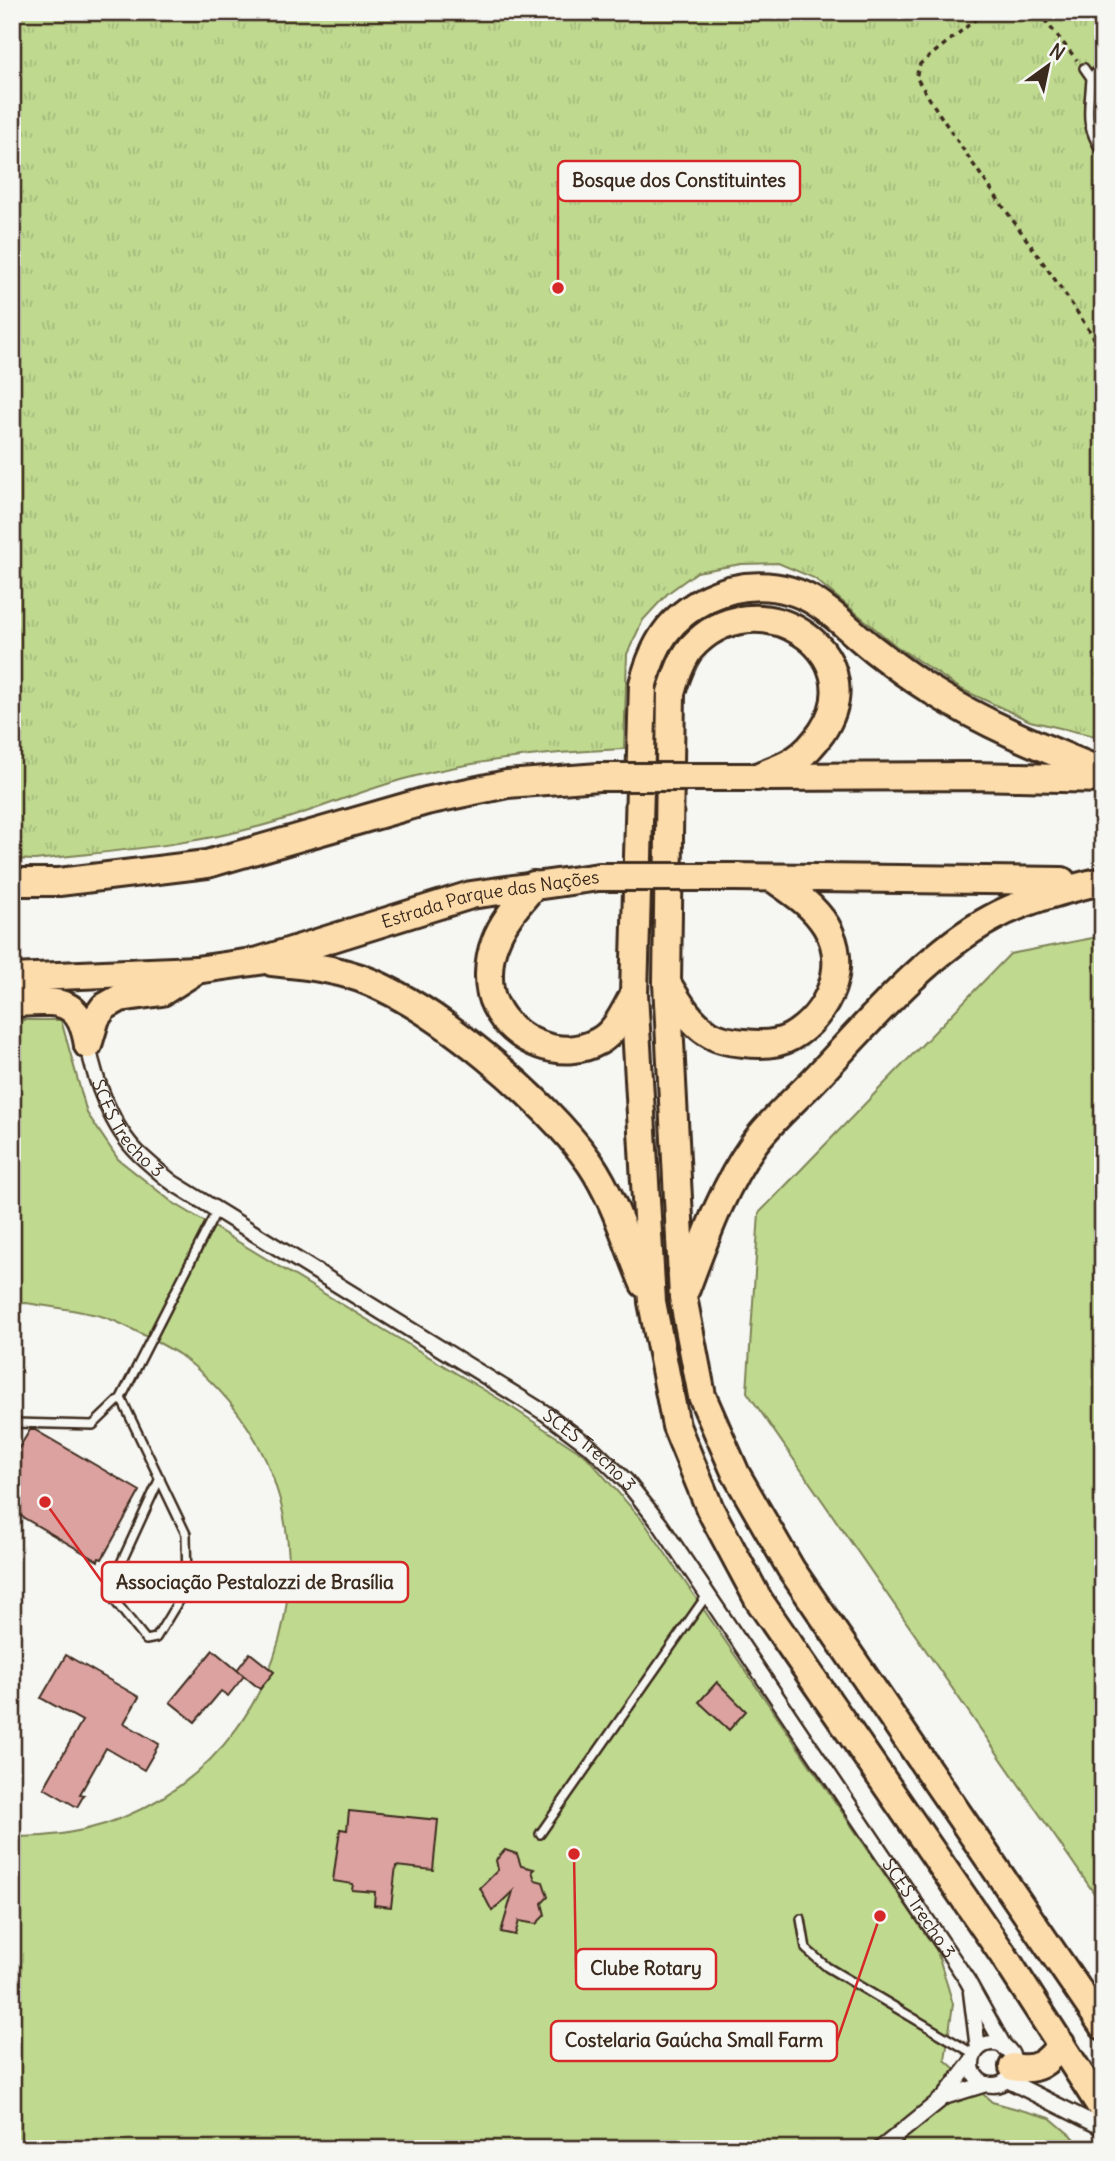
<svg xmlns="http://www.w3.org/2000/svg" width="1115" height="2161" font-family="Delius,sans-serif">
<defs>
<pattern id="park-tufts" width="24" height="20" patternUnits="userSpaceOnUse" patternTransform="scale(1.75)"><rect width="24" height="20" fill="#bfd98f"/><path d="M3 7l-1-3M5 7V3M7 7l1-3M15 17l-1-3M17 17v-4M19 17l1-3" fill="none" stroke="#a5ba7b"/></pattern>
</defs>
<rect width="100%" height="100%" fill="#f6f6f2"/>
<filter id="ink" filterUnits="userSpaceOnUse"><feTurbulence type="fractalNoise" baseFrequency=".0143" numOctaves="2"/><feDisplacementMap in="SourceGraphic" scale="14" xChannelSelector="R" yChannelSelector="G"/><feConvolveMatrix kernelMatrix="1 2 1 2 8 2 1 2 1" color-interpolation-filters="sRGB"/></filter>
<g filter="url(#ink)">
<!-- green -->
<path fill="#bfd98f" stroke="#7d8256" stroke-width="2" d="M1103 936V1906L747 1392 759 1213 1010 954Z
M12 1020H61L87 1113 118 1159 172 1202 499 1399 587 1457 644 1522 937 1951 953 2004 945 2060 992 2102 1050 2118 1087 2149H12V1837C276 1842 390 1514 180 1355 168 1347 118 1321 104 1317 79 1310 51 1307 26 1303L12 1304Z"/>
<!-- park -->
<path fill="url(#park-tufts)" stroke="#7d8256" stroke-width="2" d="M12 12H1103V738L1030 721 961 689 896 646 814 578 778 563 741 564 697 572 668 593 643 620 627 654 624 749C551 752 478 759 408 778 358 791 311 813 261 826 187 846 111 851 35 860L12 859Z"/>
<!-- building -->
<path fill="#dca2a0" stroke="#3b2a1e" stroke-width="2" d="M30 1430H35L140 1491 102 1559 99 1558 98 1561 12 1511V1459Z
M213 1650 244 1676 228 1696 221 1691 195 1722 170 1702Z
M250 1653 274 1672 260 1689 237 1670Z
M66 1655 139 1697 124 1723 159 1744 144 1770 106 1748 80 1794 84 1795 77 1807 44 1788 82 1721 41 1698Z
M717 1682 746 1711 729 1730 699 1702Z
M349 1811 438 1820 433 1870 396 1866 391 1907 374 1905 375 1892 352 1890 353 1884 333 1881 340 1829 347 1830Z
M505 1850 517 1854 521 1866 534 1869 532 1871 535 1880 543 1882 548 1897 542 1903 545 1915 536 1924 519 1921 515 1935 501 1932 513 1891 492 1911 480 1888 498 1870 496 1860Z"/>
<g fill="none" stroke-linecap="round" stroke-linejoin="round">
<defs>
<path id="lane" d="M1084 68 1091 78 1103 65
M1091 78C1089 112 1083 124 1103 154
M121 1398 186 1534 187 1587 156 1638 146 1640 111 1596V1585L160 1478
M14 1423 93 1425 121 1398 216 1212
M540 1834 707 1595
M801 1919 806 1949 827 1967 974 2054"/>
<g id="street">
<path id="s1" d="M88 1045C95 1081 112 1128 139 1154 150 1164 161 1174 173 1183L545 1413 593 1449 626 1481 660 1524 967 1980 1005 2048"/>
<path d="M971 1992 978 2049"/>
<circle cx="993" cy="2064" r="21"/>
<path d="M1007 2080 1103 2128"/>
<path d="M944 2097 986 2084"/>
<path d="M880 2149 944 2097 972 2061"/>
</g>
<g id="highway">
<path d="M1103 772C1043 748 984 724 929 689 910 677 891 663 873 649 856 636 841 620 824 608 790 582 745 580 708 598 669 618 654 643 643 684L634 994 652 1302 676 1426 710 1509 758 1599 1004 1956 1103 2110"/>
<path d="M757 777C770 771 785 767 796 759 807 752 815 742 822 732 876 650 755 576 691 648 681 660 676 678 671 692L667 983 683 1297 702 1396 736 1474 791 1569 1103 2026"/>
<path d="M767 777 972 776 1103 779"/>
<path d="M735 877 1062 881"/>
<path d="M12 882H59L207 864 426 801 507 784 599 777"/>
<path d="M534 885C519 903 503 920 495 942 488 959 486 988 495 1005 513 1042 562 1062 599 1041 616 1032 625 1010 634 994"/>
<path d="M272 962C302 965 331 968 360 978 434 1005 545 1099 590 1163 615 1200 627 1244 644 1284"/>
<path id="s2" d="M12 978 196 970 259 961 471 895 599 877"/>
<path d="M667 983C678 1001 690 1022 708 1033 718 1040 732 1042 744 1043 760 1045 777 1045 791 1037 829 1015 850 965 826 926 813 905 794 893 774 879"/>
<path d="M12 1003C54 1002 80 994 88 1045"/>
<path d="M88 1045 96 1018 104 1007 120 998 162 992 195 971"/>
<path d="M686 1289C705 1239 722 1189 753 1145 770 1121 795 1100 815 1079 865 1026 928 952 992 918 1025 900 1061 891 1097 882"/>
<path d="M1013 2067C1036 2072 1048 2063 1061 2044"/>
</g>
</defs>
<!-- lane casing -->
<use href="#lane" stroke="#3b2a1e" stroke-width="12"/>
<!-- street casing -->
<use href="#street" stroke="#3b2a1e" stroke-width="19"/>
<!-- highway casing -->
<use href="#highway" stroke="#3b2a1e" stroke-width="32"/>
<!-- path -->
<path stroke="#3b2a1e" stroke-width="3.5" stroke-dasharray="5 5" stroke-linecap="butt" d="M985 12 920 64 916 77C972 169 1040 253 1098 344L1103 347
M1038 12 1077 60"/>
<!-- lane -->
<use href="#lane" stroke="#f6f6f2" stroke-width="7"/>
<!-- street -->
<use href="#street" stroke="#f6f6f2" stroke-width="14"/>
<!-- highway -->
<use href="#highway" stroke="#fddcac" stroke-width="26"/>
<defs>
<path id="highway-bridge" d="M599 777H751
M599 877H735"/>
</defs>
<!-- highway-bridge casing -->
<use href="#highway-bridge" stroke="#3b2a1e" stroke-width="32" stroke-linecap="butt"/>
<!-- highway-bridge -->
<use href="#highway-bridge" stroke="#fddcac" stroke-width="26"/>
</g>
</g>
<g text-anchor="middle" stroke-width="7" stroke-linejoin="round" paint-order="stroke">
<!-- street labels -->
<g font-size="18" fill="#3b2a1e" stroke="#f6f6f2">
<text dy="6" stroke="none"><textPath href="#s2" startOffset="488">Estrada Parque das Nações</textPath></text>
<text dy="6" stroke="none"><textPath href="#s1" startOffset="94">SCES Trecho 3</textPath></text>
<text dy="6" stroke="none"><textPath href="#s1" startOffset="662">SCES Trecho 3</textPath></text>
<text dy="6" stroke="none"><textPath href="#s1" startOffset="1228">SCES Trecho 3</textPath></text>
</g>
</g>
<!-- callouts -->
<path fill="none" stroke="#d62828" stroke-width="2.5" d="M558 288L558 181M45 1502L102 1582M574 1854L576 1969M880 1916L837 2041"/>
<g fill="#d62828" stroke="#f6f6f2" stroke-width="2.5">
<circle cx="558" cy="288" r="7"/>
<circle cx="45" cy="1502" r="7"/>
<circle cx="574" cy="1854" r="7"/>
<circle cx="880" cy="1916" r="7"/>
</g>
<g fill="#f6f6f2" stroke="#d62828" stroke-width="2.5">
<rect x="558" y="161" width="242" height="40" rx="7"/>
<rect x="102" y="1562" width="306" height="40" rx="7"/>
<rect x="576" y="1949" width="140" height="40" rx="7"/>
<rect x="551" y="2021" width="286" height="40" rx="7"/>
</g>
<g font-size="19" text-anchor="middle" font-weight="bold" fill="#3b2a1e">
<text x="679" y="187">Bosque dos Constituintes</text>
<text x="255" y="1589">Associação Pestalozzi de Brasília</text>
<text x="646" y="1975">Clube Rotary</text>
<text x="694" y="2047">Costelaria Gaúcha Small Farm</text>
</g>
<!-- margin -->
<rect width="1115" height="2161" fill="none" stroke="#f6f6f2" stroke-width="42"/>
<rect x="21" y="21" width="1073" height="2119" fill="none" stroke="#3b2a1e" stroke-width="2.5" filter="url(#ink)"/>
<!-- north arrow -->
<g transform="translate(1048 66) rotate(33)" stroke="#f6f6f2" stroke-width="5" paint-order="stroke">
<path d="M0-5L12 26L0 18L-12 26Z" fill="#3b2a1e"/>
<text y="-10" font-size="19" font-weight="bold" text-anchor="middle" fill="#3b2a1e">N</text>
</g>
</svg>
